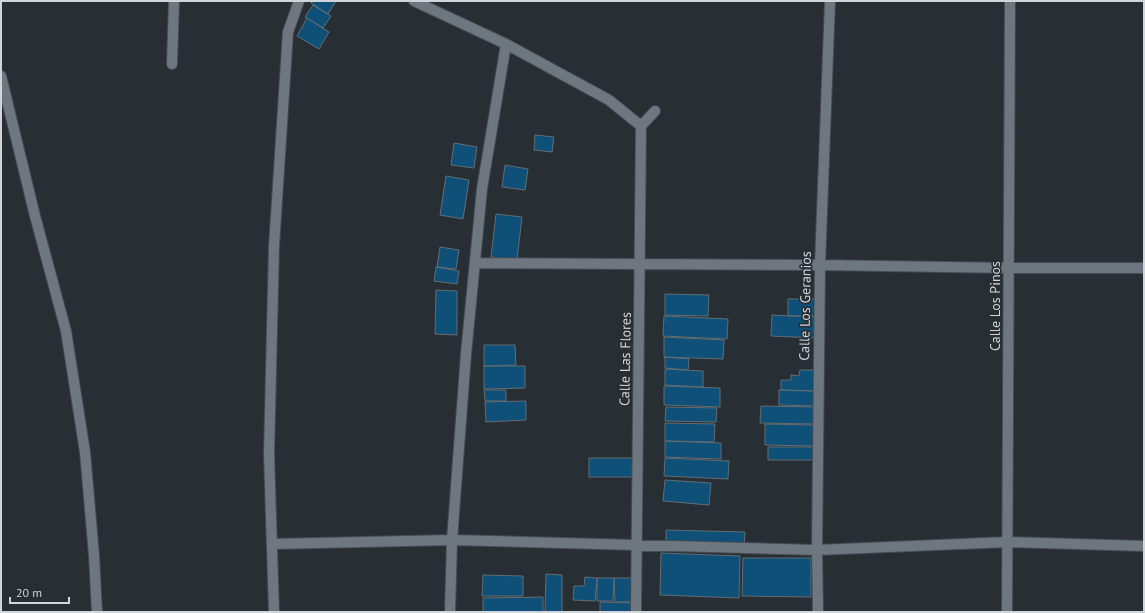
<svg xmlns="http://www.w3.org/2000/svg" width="1145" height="613" font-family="'PT Sans',sans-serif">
<rect width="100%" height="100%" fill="#272f35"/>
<!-- building -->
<path fill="#0e5078" stroke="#636d74" d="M313 1H336L328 14 311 3Z
M313 5 331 16 323 28 305 17Z
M307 18 329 32 319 49 297 36Z
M535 135 554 137 552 152 534 150Z
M454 143 477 147 474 168 451 165Z
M505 165 528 169 525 190 502 187Z
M446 176 469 180 463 219 440 215Z
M496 214 522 217 517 260 491 257Z
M440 247 459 250 456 269 437 267Z
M436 267 459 271 457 284 434 281Z
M436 290 457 291V335L435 334Z
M665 294 709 295 708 316 665 315Z
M788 299H817L816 316H788Z
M772 315 817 317 816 338 771 336Z
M664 316 728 319 727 339 663 336Z
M664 337 724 340 723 359 664 357Z
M484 345H515L516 365 484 366Z
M665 357 689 359 688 370 665 368Z
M484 366H525V388L484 389Z
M665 369 703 371V387L665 385Z
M800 370H816V391L781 390V380H791V375L799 376Z
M664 386 720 388V407L664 405Z
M484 390H506V401H485Z
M779 390 817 391 816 406 779 405Z
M526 401V420L486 422 485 402Z
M761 406 816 407 815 424 760 423Z
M666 407 717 408 716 422 665 421Z
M665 423 715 424 714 442 665 441Z
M765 424 815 425V446L765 445Z
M665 441 721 443V459L665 457Z
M768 447H815V460H768Z
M589 458H635V477H589Z
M665 458 729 461 728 479 664 476Z
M665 480 711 483 709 505 663 501Z
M666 530 745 532 744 547 666 544Z
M661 553 740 556 739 598 660 595Z
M743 558H811V597L742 596Z
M546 574 562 575V612H545Z
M483 575 523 576V596H482Z
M585 577 597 578 595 601 573 600 574 586H584Z
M597 578H614L613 601H597Z
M614 578H634V602H615Z
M543 597V612H483V598Z
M600 602 635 603V612H600Z"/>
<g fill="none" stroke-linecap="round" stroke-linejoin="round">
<defs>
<path id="minor" d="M414 1 506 44 609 100 641 126
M172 64 174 1
M1 76 35 216 66 331 85 452 94 555 97 612
M475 263 820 265 1009 268H1144
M272 544 452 540 817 550 1008 542 1144 546
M274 612 269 454 274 246 288 32 299 1
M450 612 452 540 466 354 482 189 506 44
M636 612 641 126 655 111
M818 612 817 550 820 265 830 1
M1007 612 1010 1"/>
</defs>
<!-- minor casing -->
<use href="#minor" stroke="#454c52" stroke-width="12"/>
<!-- minor -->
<use href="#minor" stroke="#6e777f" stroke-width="10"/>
</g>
<g text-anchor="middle" stroke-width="3.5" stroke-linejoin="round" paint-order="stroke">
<!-- street labels -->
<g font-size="14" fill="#d0d5da" stroke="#272f35">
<text transform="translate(805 306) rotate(-89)" y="5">Calle Los Geranios</text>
<text transform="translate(995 306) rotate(-90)" y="5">Calle Los Pinos</text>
<text transform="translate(625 359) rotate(-89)" y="5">Calle Las Flores</text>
</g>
</g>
<!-- border -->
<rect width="1145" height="613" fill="none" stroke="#d0d5da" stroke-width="4"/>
<!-- scale -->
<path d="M10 597v6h59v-6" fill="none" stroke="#d0d5da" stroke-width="2"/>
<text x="16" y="597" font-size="12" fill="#d0d5da" stroke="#272f35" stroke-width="3" paint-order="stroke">20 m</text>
</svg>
